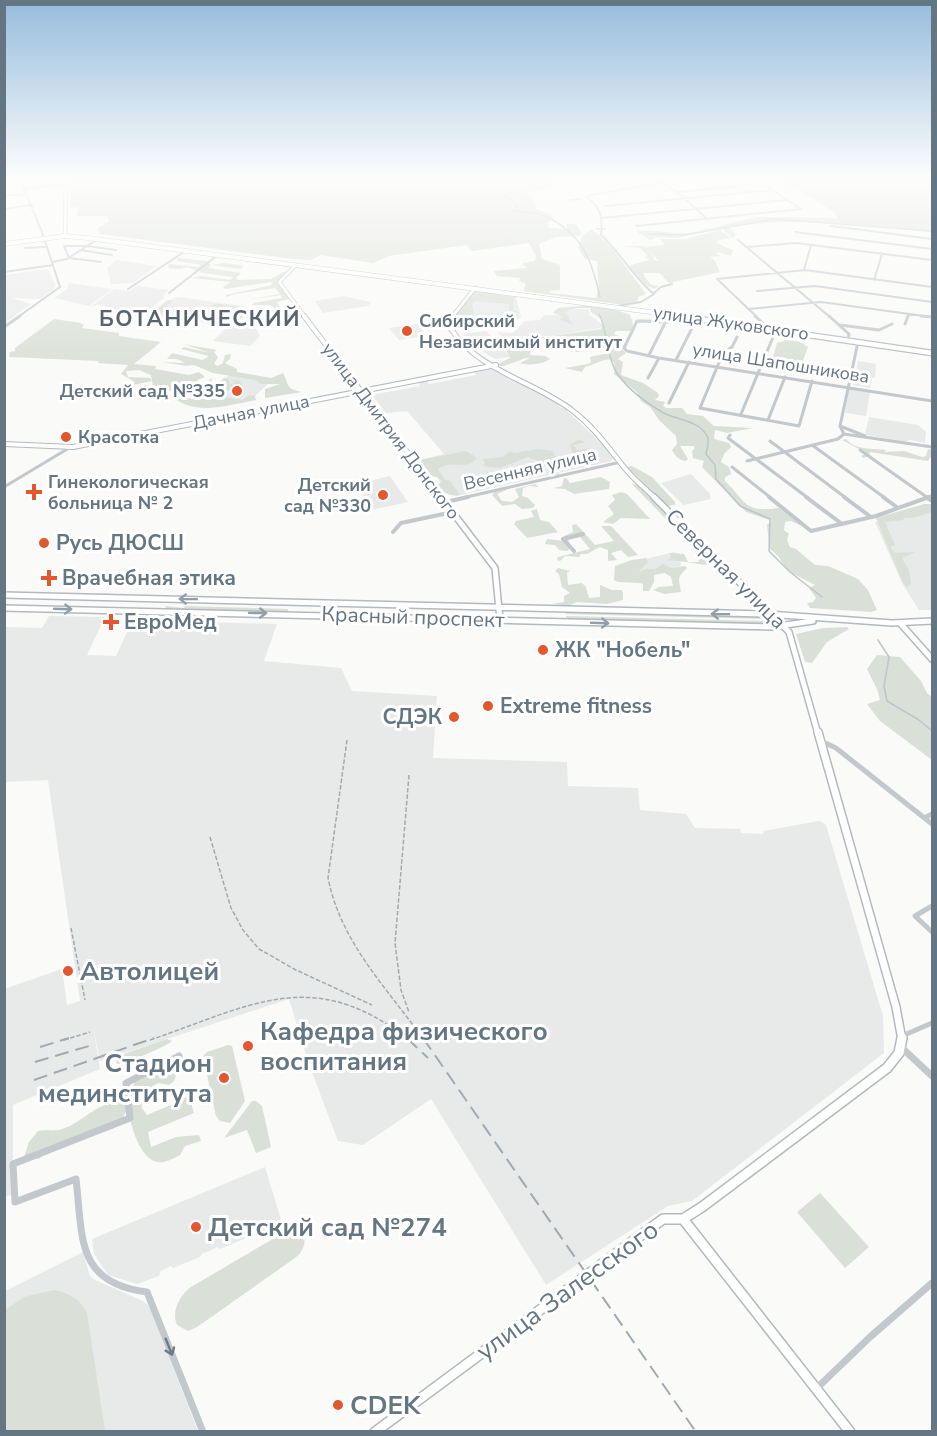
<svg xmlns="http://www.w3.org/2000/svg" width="937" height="1436" font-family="'Nunito Sans',sans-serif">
<rect width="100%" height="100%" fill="#fafaf8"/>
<!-- built -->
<path fill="#e8e9e9" d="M116 260 157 266 133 283 111 284 107 268Z
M48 269 55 285 53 290 40 299 12 298 31 304 5 323 4 275Z
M69 283 112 289 89 306 54 298 67 289Z
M136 286 169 290 163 295 164 298 144 314 107 309 109 307 98 305 90 307 114 289 129 291Z
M475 291 516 297 521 317 514 323 455 328Z
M344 296 371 302 368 306 323 313 315 301Z
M178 297 243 306 247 312 234 325H230L153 313 172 299Z
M577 309H589V314L603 325 600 328 514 342 505 337 509 343 500 345 510 357 495 359 472 345 462 334 486 331 493 338 502 337 497 332 513 333 525 321 540 320 544 315H563L562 312Z
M253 323 260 336 250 346 213 341 226 328Z
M422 323 423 336 399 340 389 328Z
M858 361 876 364 875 378H872L870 388 853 385Z
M496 367 557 403 559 407 564 408 614 455 612 461 558 473 559 475 555 476 553 474 456 496 443 493 437 485 440 482 437 477 431 476 420 460 444 454 407 411 386 413 374 397 376 394 420 386 419 382 426 380 429 384 476 375 474 372Z
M229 375 270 382 252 399 237 402 216 399 213 388Z
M849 389 870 392 866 416 845 413Z
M869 417 918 425 926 432 925 443 910 440 904 442 867 435 865 434Z
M691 474 710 494 711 499 683 505 661 483Z
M390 476 408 502 371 510 360 491 365 482Z
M932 505V610H919L902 583 875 522Z
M674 552 680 557 681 566 637 576 631 572 645 559Z
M49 616 105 617 87 655 116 656 129 628 166 630 170 621 277 624 264 661 341 668 352 691 437 696 433 758 567 762 568 786 638 788 640 810 686 814 695 828 740 829 741 833 763 834 764 831 819 821 822 822 826 825 883 1016 884 1053 692 1201 668 1206 546 1285 431 1099 363 1145 338 1141 310 1067 289 999 100 1061 93 1026 100 1069 13 1105V1158L10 1171 11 1195 5 1197 4 989 62 969 67 1005 80 1001 48 780 5 782V627L42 628Z
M265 1167 282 1223 255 1234 252 1232 245 1235 244 1239 220 1249 218 1247 202 1254 200 1257 173 1268 171 1266 161 1271 159 1276 137 1284 108 1275 94 1254 92 1239Z
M83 1252 90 1276 95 1280 143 1301 149 1306 198 1431 5 1432V1291Z"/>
<!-- green -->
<path fill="#dadfd7" d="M71 177H547L557 183 553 184 554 187 527 193 534 199 532 201 535 203 536 209 551 214 553 219 548 223 549 228 567 229V224H576L582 234 579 236 556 237 539 244 542 259 560 265V290L549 291 550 293 596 298 599 287 597 261 585 259 578 248 583 235 592 229 612 248 646 294 638 297V301L624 305 523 291 526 284 519 281 520 278 497 276 494 271 527 268 522 263 535 261 536 256 529 243 472 251 466 245 389 256 373 263 321 255 311 260 293 259 100 234 98 228 109 221 107 216H78L76 214 80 207 70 208Z
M767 177H932V233C868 224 793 217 729 227L737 235 732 238 722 229H714L678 238 656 237 650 240 636 231C654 229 671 234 689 233L757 217 838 218 834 212 795 188Z
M720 230 731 238 717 240 716 243 733 250 731 256 718 252 716 254 721 256 710 257 715 261 720 272 669 283 659 273H644V276L651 285 659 286 654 289 645 284 630 267 631 265 650 260 645 257 648 256 640 248 621 246H644L653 256 654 260 659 261 645 247 665 245 660 239H686Z
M177 258 206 261 211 265 224 263 244 266 240 269 211 265 208 268 241 273 236 278 238 280 271 279 286 271 278 282 290 299 277 302 280 308 291 310 256 315 263 311 277 310 270 305H251L254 303 282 298 281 295 245 300 280 294 275 288 235 294 226 297V295L272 285 271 282 225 289 223 287 231 282 192 278 200 276 230 280 233 277 203 273 187 267 179 269 168 268 169 264 198 267 202 265 177 261Z
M473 291 516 297 513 301V311H517L518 318H513V323H511L509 304 476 301 472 304 475 325 453 327V317Z
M168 300H173L166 307 164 315 188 319 203 316 214 304H220L247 308 250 314 226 325 156 317 151 313Z
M591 305 619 311 630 315 631 319C647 321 678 316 690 322H659L632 319 634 331H616L614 334 619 336 615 342 626 353 618 359 623 362 621 375 643 383 658 393 659 396 655 400 665 402 663 406 666 408H682L687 414 703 416 714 426 753 428 727 433 715 430 714 439 729 443 731 447 724 454 721 462 729 467 731 474 725 477V481C747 502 743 513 779 508L804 527 791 521 785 522 784 530 789 534 787 540 790 547 796 549 815 565 828 566 858 579 868 590 877 610 871 612 810 608 807 603 813 602 816 598 809 588 815 585 788 571 778 556 770 549 767 525 772 521 746 512 702 467 704 461 693 458 692 451 695 448 693 446H680L688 459 686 461C679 460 675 456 672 450L677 444 676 436 659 420 650 407 641 401 637 392 614 374C619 348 597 364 585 367L582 372 565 368 588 364 591 362 590 357 609 353V351L602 349 576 352 569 346 561 345 563 341 554 337 538 338 601 329 602 320 591 312 590 308H578L564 312 569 317V320L573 323 571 324 560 320 563 316 553 313 558 308Z
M54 319 81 323 84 325 82 328 119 333V336L161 342 134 364 156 366 155 369 189 375 199 372 205 377 197 380 203 385 212 378 211 383 217 384 224 378 228 379 230 384 235 383 231 380 240 381 241 384 217 396 243 400 249 395 255 396 256 400C228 405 194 417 172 396L199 400 203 396 171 390 164 394 168 395 169 400 156 401 154 397H160L162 392 154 391 151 375 139 370 126 371 128 377 150 378 152 381 132 385 135 382 121 374 128 365 98 363 99 361 9 357 10 352 15 351V348Z
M787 340 800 342 808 347 799 371 782 373 770 368 777 343Z
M183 344 217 350 214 352 218 357 214 364 218 366 223 363 225 355 231 354 230 359 225 363 237 369V372L271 378 283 373C290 385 284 388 302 392L265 398V389L280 384H261L255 380 213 373 194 365 186 366 162 362 185 363 177 359H167L172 353 203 360 209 356 181 349 184 347 210 353Z
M508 344 515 350H531L530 355 545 356 550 359C544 364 528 366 520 363L530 358H526L504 366H500L498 364 510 358 504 346Z
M846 439C856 451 873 448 886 450L884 452 904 451 922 457 926 456 928 449 932 450V455L928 461 870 452 869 456 863 458 861 456 865 454 863 451 842 440Z
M578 440 586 442 573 445 577 450 591 448 584 459 511 473 509 472 537 464 538 461 528 457 500 468 483 466 485 463 483 459 502 457 510 451 514 453 538 449 553 451 554 455 559 459 569 457 573 454 570 445Z
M466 451 477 458C464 472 452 459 438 469L445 480 450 481 460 495C451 497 444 492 438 485L442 482 438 477 432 476 420 460Z
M632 466 652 477 675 502V505L666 506 627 467Z
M601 477 610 482 609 489 574 494 565 489 553 488 562 486 564 478H566L570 483Z
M535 484 539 487 529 486 523 488 522 496 528 498 535 505 533 508 522 509 515 504 502 506 492 495 495 492 507 490 497 494 502 501 512 502 519 497 515 489Z
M632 484 639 485 700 545 707 553V558L713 562 711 565C695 565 680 559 665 561L671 558 670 553 684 554 688 562H699L694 548Z
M621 492 627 494 650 519 621 518 613 524 603 522 614 514 608 506 615 500 612 495Z
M924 504H932V512L912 518H903L904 520 885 522 895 545 890 547 895 553 915 552 902 558 909 570 911 584 907 587 903 583 876 518Z
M537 509 540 520 549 522 558 532 527 538 514 524 516 521 534 517 531 511Z
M576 524 595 545 614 541 601 526H611L638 555 628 557 621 550 611 553 617 560 608 561V550L600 547 587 554H581L579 557 565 556 560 561 557 560 558 557 590 549 580 537 568 540 572 547 567 551 559 550 555 545 545 544 547 539 564 541V536L573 532 572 525Z
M646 558 648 562 638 572 646 569H655L663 564 671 568 685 566 687 568C676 579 679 578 681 592L664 594 653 590 659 587 673 586 671 577 665 573 654 575V582L649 591H643V584L640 583 618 582 614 580 615 566 632 560Z
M558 568 570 571 567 573 568 585 582 583 586 587 589 598 600 597V585L612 590H621L623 592V600L607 604 577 602 568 606 553 604 564 602V596L570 593 562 587 559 574 555 571Z
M166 606 184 608 185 606 288 609V612L165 609Z
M566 611 766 616 768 619 566 614Z
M566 616 769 621V624L567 619Z
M847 627 849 629 827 642 812 663 805 662 796 634 823 628Z
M877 655 900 657 921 681 927 693 932 697V760L880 721 867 704 880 700 877 689 867 669Z
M167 1039 172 1041C165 1047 127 1063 117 1064L116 1059 121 1055Z
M228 1045 232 1046 245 1101 230 1123 220 1121 216 1116 203 1056 207 1052Z
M178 1062 186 1065 187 1069 183 1073 178 1070 174 1081 169 1085 158 1083 141 1093 142 1108 147 1115 178 1102 179 1106V1100L189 1096 194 1113 148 1132 151 1147 176 1137 199 1135 201 1141 185 1146 180 1155C172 1159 163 1165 154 1161 138 1155 126 1115 129 1099 131 1093 134 1088 134 1081L158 1068Z
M252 1101H256L262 1106 271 1147 256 1153 247 1130 224 1138Z
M124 1102 127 1109C117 1133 108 1131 86 1135 71 1138 50 1148 39 1159L24 1157 29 1142 38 1131C46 1129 54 1132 62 1129 85 1122 95 1101 124 1102Z
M820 1193 869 1247 845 1268 797 1212Z
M295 1230C310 1236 305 1250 295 1258L197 1327 188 1331 177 1325C171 1311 180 1295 191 1287L283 1233Z
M54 1290C70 1293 80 1299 87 1313L105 1431H5V1310L24 1297Z"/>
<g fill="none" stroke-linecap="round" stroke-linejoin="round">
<!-- stream -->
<path stroke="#bbc7cb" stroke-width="1.5" d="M520 177 539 180 529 187 530 189 503 194 516 203 517 207 513 211C523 212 536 212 545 216 582 233 592 260 600 297
M570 200 581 199
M596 229H605
M647 234 685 235 774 219 932 231
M599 314C609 333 606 359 619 376 629 390 647 403 662 412 675 420 699 420 707 436 710 441 707 448 706 454L715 465 716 479 740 506 770 519 769 551 790 572 822 597
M878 640 889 657 884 686 887 701 919 720 932 731"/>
<defs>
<path id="secondary-far4" d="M65 236 66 177
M296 265 279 282 305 317
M452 317 475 288"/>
<path id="secondary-far3" d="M304 316 442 498
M453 316 451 329C478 371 536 382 573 411 594 427 607 446 623 466 632 478 645 488 655 498
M4 444 73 447 496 365"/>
<path id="secondary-far2" d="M441 497 495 568 500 620
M654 497 789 632 818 734
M4 595 768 614 892 623 932 621
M4 608 772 627 813 621
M900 623 932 659"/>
<path id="secondary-far1" d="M818 732 896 1007 902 1040"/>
<path id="secondary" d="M683 1219 850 1432
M375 1432 663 1219H683L702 1207 887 1068 899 1053 902 1038"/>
<path id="primary-far1" d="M4 244 65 236 88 238 688 317"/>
<path id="primary" d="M678 316 932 353"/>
</defs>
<!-- secondary-far4 casing -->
<use href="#secondary-far4" stroke="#b3babf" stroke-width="4.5"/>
<!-- secondary-far3 casing -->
<use href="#secondary-far3" stroke="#b3babf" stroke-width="6"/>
<!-- secondary-far2 casing -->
<use href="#secondary-far2" stroke="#b3babf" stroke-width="8"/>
<!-- secondary-far1 casing -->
<use href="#secondary-far1" stroke="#b3babf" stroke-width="10"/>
<!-- secondary casing -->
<use href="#secondary" stroke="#b3babf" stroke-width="12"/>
<!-- primary-far1 casing -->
<use href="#primary-far1" stroke="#b5babe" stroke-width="5"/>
<!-- primary casing -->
<use href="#primary" stroke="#b5babe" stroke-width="7"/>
<!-- street-far4 -->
<path stroke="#c3c8cc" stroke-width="2" d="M655 177 682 196 707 219
M738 177 749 184
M659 181 701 177
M766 186 801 209
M24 189 66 184
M677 192 740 186
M4 196 26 194
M605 206 772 190
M4 209 32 205
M601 218 786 200
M636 226 801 209
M831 226 932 239
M795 232 932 249
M738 240 830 317
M87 246 116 250
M88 246H64L69 258 101 262
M746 247 796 243 932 260
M25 248 45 247
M80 250 112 255
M52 262 67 259 98 239
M804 270 811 245
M4 272 53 265
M717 279 805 270 932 287
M717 279 757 317
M874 280 882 254
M128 289 187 250
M757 291 815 286 932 302
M169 293 219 254
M654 293 661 287 672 284
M617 306 641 302 654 294C633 277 621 253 601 235 603 216 601 208 586 196L659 183
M748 309 821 302 932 317
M18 317 60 287 42 232 19 177
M908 317 909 314"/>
<!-- street-far3 -->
<path stroke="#c3c8cc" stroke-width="3" d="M755 316 768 328
M829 316 849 334 848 340
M921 316 932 317
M695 323 637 321 624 348 627 351 659 358 932 401
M905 324 908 316
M840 325 879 330 892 324
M4 327 20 316
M737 337 732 347 723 353 700 408 799 426 812 381
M649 355 665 323
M676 360 695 322
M648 378 659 358
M669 403 689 362
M741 414 776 330
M768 420 785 377
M840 426 865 436
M844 434 840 426 858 342
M844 434 932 447
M730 435 728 438 808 498
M770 441 846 498
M812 445 885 498
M860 450 928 498
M747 461 838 439 844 434
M732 467 771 498
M4 487 69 448
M462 498 621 462
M925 498 932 496"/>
<!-- street-far2 -->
<path stroke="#c3c8cc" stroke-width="4" d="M769 497 811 531 876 516 929 497
M806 497 842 524
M844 497 871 517
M883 497 898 508
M926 497 932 501
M446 502 468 497
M393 532 401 523 453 512
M574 551 563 539 583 534"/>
<!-- street-far1 -->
<path stroke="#c3c8cc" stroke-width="5" d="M821 741 836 748 932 824
M924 818 932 814
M932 906 915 916 932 932
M902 1036 932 1023"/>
<!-- street -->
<path stroke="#c3c8cc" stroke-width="7" d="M902 1048 932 1076
M179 1056 126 1083 130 1118 13 1164 15 1202 76 1179C83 1237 75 1283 147 1292L203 1432
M817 1388 870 1337 932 1283"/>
<!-- secondary-far4 -->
<use href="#secondary-far4" stroke="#fff" stroke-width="3"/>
<!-- secondary-far3 -->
<use href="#secondary-far3" stroke="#fff" stroke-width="4"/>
<!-- secondary-far2 -->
<use href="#secondary-far2" stroke="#fff" stroke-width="5"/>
<!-- secondary-far1 -->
<use href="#secondary-far1" stroke="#fff" stroke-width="7"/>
<!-- secondary -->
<use href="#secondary" stroke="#fff" stroke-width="9"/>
<!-- primary-far1 -->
<use href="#primary-far1" stroke="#fff" stroke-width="4"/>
<!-- primary -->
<use href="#primary" stroke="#fff" stroke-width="4.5"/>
<!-- rail-far1 -->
<path stroke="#a2aab0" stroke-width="1.5" stroke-dasharray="4.5 2" stroke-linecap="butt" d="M347 740 328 878C341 943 387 988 424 1040
M409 775 395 943 401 990 409 1012
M210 837 231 908 243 930 259 949 296 970 372 1005
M71 928 85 1000
M64 1040 90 1032
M150 1040C250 1006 313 964 409 1040"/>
<!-- rail -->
<path stroke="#a2aab0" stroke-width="2" stroke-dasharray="14 7" stroke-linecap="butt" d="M407 1038 428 1058
M423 1038 696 1432
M40 1047 69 1038
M35 1062 89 1046
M34 1080 154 1038"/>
</g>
<!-- one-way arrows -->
<defs><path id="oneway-shaft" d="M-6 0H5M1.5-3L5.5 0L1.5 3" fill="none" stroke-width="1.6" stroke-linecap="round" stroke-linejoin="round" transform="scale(1.5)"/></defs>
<g stroke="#939fa8">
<use href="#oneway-shaft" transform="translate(188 599) rotate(-179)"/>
<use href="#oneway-shaft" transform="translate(63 609) rotate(2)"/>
<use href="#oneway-shaft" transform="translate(258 613) rotate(1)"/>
<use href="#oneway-shaft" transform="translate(720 614) rotate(-179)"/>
<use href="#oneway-shaft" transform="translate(600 623) rotate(2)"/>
</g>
<use stroke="#6a7a87" href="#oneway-shaft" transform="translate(169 1347) rotate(68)"/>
<!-- sky -->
<linearGradient id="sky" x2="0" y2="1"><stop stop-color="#96bcdc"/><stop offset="0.47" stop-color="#fdfdfc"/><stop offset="1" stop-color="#fdfdfc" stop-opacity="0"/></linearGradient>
<rect width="937" height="378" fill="url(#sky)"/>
<!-- markers -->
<g fill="#e4572e" stroke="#fff" stroke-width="2">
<circle cx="407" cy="331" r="6"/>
<circle cx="237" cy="391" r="6"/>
<circle cx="66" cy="437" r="6"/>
<path d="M31 483h6v6h6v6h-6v6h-6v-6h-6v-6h6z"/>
<circle cx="383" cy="495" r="6"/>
<circle cx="44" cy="543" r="6"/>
<path d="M46 569h6v6h6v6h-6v6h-6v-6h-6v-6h6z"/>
<path d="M108 613h6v6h6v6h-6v6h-6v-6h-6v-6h6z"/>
<circle cx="543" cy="650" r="6"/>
<circle cx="488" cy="706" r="6"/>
<circle cx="454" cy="717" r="6"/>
<circle cx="68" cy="971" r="6"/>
<circle cx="248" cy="1046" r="6"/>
<circle cx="224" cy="1078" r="6"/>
<circle cx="196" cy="1227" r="6"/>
<circle cx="338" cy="1405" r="6"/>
</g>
<g text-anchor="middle" stroke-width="6" stroke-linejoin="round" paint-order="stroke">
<!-- far-poi labels -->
<g font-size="18" font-weight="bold" fill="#657683" stroke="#fff" text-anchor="start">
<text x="419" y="327">Сибирский<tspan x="419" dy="21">Независимый институт</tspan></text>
<text x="225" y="397" text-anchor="end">Детский сад №335</text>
<text x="78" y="443">Красотка</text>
<text x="48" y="488">Гинекологическая<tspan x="48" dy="21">больница № 2</tspan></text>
<text x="371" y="491" text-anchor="end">Детский<tspan x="371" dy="21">сад №330</tspan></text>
</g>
<!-- far-street labels -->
<g font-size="18" fill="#657683" stroke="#fff">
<text transform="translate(731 323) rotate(8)" y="6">улица Жуковского</text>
<text transform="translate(781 363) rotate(9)" y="6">улица Шапошникова</text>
<text transform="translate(251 412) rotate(-11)" y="6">Дачная улица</text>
<text transform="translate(391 431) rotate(53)" y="6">улица Дмитрия Донского</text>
<text transform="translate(530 469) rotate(-13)" y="6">Весенняя улица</text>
</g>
<!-- poi labels -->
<g font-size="21" font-weight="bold" fill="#657683" stroke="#fff" text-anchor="start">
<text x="56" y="550">Русь ДЮСШ</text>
<text x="62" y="585">Врачебная этика</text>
<text x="124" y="629">ЕвроМед</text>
<text x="555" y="657">ЖК "Нобель"</text>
<text x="500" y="713">Extreme fitness</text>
<text x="442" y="724" text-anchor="end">СДЭК</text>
</g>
<!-- street labels -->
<g font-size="21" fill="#657683" stroke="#fff">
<text transform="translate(726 569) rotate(45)" y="7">Северная улица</text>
<text transform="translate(413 617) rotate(2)" y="7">Красный проспект</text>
</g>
<!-- far-district labels -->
<g font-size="22" font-weight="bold" letter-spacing="1.5" fill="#57646e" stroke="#fff">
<text x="200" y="326">БОТАНИЧЕСКИЙ</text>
</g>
<!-- near-poi labels -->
<g font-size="26" font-weight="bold" fill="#657683" stroke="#fff" text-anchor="start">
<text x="80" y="980">Автолицей</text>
<text x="260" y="1040">Кафедра физического<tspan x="260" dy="30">воспитания</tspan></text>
<text x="212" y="1072" text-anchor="end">Стадион<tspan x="212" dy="30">мединститута</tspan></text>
<text x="208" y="1236">Детский сад №274</text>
<text x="350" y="1414">CDEK</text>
</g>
<!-- near-street labels -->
<g font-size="26" fill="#657683" stroke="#fff">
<text transform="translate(567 1290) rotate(-36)" y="9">улица Залесского</text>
</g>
</g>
<!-- border -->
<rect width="937" height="1436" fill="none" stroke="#657683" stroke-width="12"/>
</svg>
